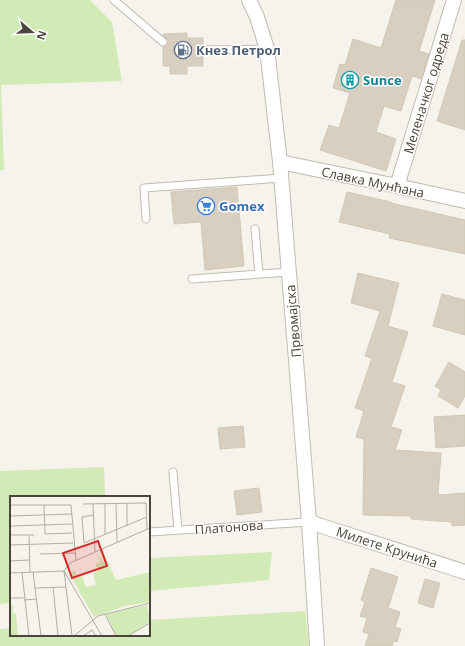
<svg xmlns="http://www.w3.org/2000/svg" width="465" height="646" font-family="'Open Sans',sans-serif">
<rect width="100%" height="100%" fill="#f6f3ec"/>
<!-- green -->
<path fill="#d2eab5" d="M0 0H90L112 22 122 81 1 85 4 170H0Z
M104 467 105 497H11V603L0 604V471Z
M272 552 269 580 149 591V558Z
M305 611 309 646H0V629L11 628V635H149V620Z"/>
<!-- building -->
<path fill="#d8cfc1" stroke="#d3c7b4" d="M396 0H435L419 51 429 54 421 79 412 76 401 111 384 106 376 132 396 139 386 171 320 150 329 125 339 128 350 93 333 88 340 64 345 65 353 39 381 48Z
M187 33V38H203V45L200 46 198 50 199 53 203 55V66H187V74H170V66H163V47L166 46 168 43V40L163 35V34Z
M462 40H465V130L437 121Z
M237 187 244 266 205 270 201 222 174 224 171 192Z
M347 192 391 202V203L465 220V254L389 238 390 234 339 222Z
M358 273 399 283 388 326 408 332 392 382 405 386 391 427 402 430 395 450 441 453 438 495 465 493V525L452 526V522L411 519V516L363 515 364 439 356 437 364 411 355 408 372 358 365 356 380 311 351 303Z
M442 294 465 300V335L433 326Z
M449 362 465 372V396L458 408 438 396 441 390 435 386Z
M465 415V446L436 448 434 417Z
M243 426 245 447 220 449 218 428Z
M259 488 262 512 237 515 234 491Z
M371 568 398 577 388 608 400 612 395 627 401 629 397 642 393 641 392 646H365L369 634 363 632 367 618 360 616 365 602 361 600Z
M425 579 440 583 433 608 418 603Z"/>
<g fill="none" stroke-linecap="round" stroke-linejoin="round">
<defs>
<path id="lane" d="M114 0 163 42
M203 50 267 49
M146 219 144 188 282 178
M255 229 259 274
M192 279 289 272
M173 472 178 530
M149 532 309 522"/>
<path id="street" d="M249 0 257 17 267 49 280 162 309 522 317 646
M280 162 397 186 465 201
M397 186 454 0
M309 522 465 572"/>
</defs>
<!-- lane casing -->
<use href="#lane" stroke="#c2bbae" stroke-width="9"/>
<!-- street casing -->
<use href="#street" stroke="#c2bbae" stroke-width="16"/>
<!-- lane -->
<use href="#lane" stroke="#fff" stroke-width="7"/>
<!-- street -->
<use href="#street" stroke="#fff" stroke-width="14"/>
</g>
<!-- icons -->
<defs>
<symbol id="fuel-ring" viewBox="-11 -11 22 22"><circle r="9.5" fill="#fff" stroke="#5c6f8a" stroke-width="1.5"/><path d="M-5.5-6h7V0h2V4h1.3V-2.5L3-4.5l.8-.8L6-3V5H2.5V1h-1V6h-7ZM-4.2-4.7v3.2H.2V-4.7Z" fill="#5c6f8a"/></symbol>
<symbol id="building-ring" viewBox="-11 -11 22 22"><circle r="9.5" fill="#fff" stroke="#0f9aa8" stroke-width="1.5"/><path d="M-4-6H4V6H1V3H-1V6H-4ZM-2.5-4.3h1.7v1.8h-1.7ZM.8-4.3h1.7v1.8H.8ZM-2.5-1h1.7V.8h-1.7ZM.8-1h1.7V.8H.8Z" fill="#0f9aa8"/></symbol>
<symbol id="supermarket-ring" viewBox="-11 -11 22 22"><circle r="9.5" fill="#fff" stroke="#3f7fe0" stroke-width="1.5"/><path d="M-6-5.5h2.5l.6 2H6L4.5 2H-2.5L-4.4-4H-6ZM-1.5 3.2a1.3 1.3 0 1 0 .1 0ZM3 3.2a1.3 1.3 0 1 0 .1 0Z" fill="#3f7fe0"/></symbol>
</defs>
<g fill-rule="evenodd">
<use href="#fuel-ring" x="173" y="40" width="20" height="20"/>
<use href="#building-ring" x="340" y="70" width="20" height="20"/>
<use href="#supermarket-ring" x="196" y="196" width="20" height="20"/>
</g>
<g text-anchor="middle" stroke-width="3" stroke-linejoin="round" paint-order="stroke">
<!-- service labels -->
<g font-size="13" font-weight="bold" fill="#4e5e75" stroke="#fff" text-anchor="start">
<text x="196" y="55">Кнез Петрол</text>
</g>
<!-- culture labels -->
<g font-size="13" font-weight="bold" fill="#0d838f" stroke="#fff" text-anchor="start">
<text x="363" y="85">Sunce</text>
</g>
<!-- street labels -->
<g font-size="13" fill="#4b4439" stroke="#fff">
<text transform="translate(426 93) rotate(-73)" y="5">Меленачког одреда</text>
<text transform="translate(373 182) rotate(12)" y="5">Славка Мунћана</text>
<text transform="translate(293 321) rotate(-95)" y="5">Првомајска</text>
<text transform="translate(229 527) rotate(-4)" y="5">Платонова</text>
<text transform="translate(387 547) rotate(18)" y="5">Милете Крунића</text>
</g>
<!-- shop labels -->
<g font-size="13" font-weight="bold" fill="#366cbe" stroke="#fff" text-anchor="start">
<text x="219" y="211">Gomex</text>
</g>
</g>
<!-- overview -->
<g transform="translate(10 496)">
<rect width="140" height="140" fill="#f6f3ec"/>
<path d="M92 53 106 84 140 76V106L115 110 84 121 60 79 64 74 67 81 72 80 76 91 86 89 83 77 88 75 85 68 90 66 87 57 97 71 90 54ZM0 109H3V117L6 118 8 140H0ZM137 109 140 126 118 140H106L96 118Z" fill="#d2eab5"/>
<path fill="none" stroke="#b2ada4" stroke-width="1" d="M117 7V29M73 8 136 7 137 33M83 8 85 56M95 8V38M106 8 107 46M0 9H61L66 64M34 9 35 38 62 37M84 19 72 21 74 47 137 21M0 20 62 18M0 30 62 28M0 39H24M19 39 20 76M0 49 63 47M30 58 65 57M0 65 19 64M54 75 60 67 140 32M54 75 92 140M54 75 62 140M12 76 19 140M23 76 31 140M0 77 54 75M43 91 48 140M25 92 56 91M0 102H14M14 104 26 103M95 118 106 140M64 140 88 120 140 107M73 140 82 134 86 140M118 140 140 127"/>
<path fill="#d62828" fill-opacity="0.15" stroke="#d62828" stroke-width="2" d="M88 45 97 70 62 82 53 57Z"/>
<rect width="140" height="140" fill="none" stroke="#4b4439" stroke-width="2"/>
</g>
<!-- north arrow -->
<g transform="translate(32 32) rotate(109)" stroke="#ffffff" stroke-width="3" paint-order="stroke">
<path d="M0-3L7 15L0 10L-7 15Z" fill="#4b4439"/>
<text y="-6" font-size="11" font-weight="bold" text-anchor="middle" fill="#4b4439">N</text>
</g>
</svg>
